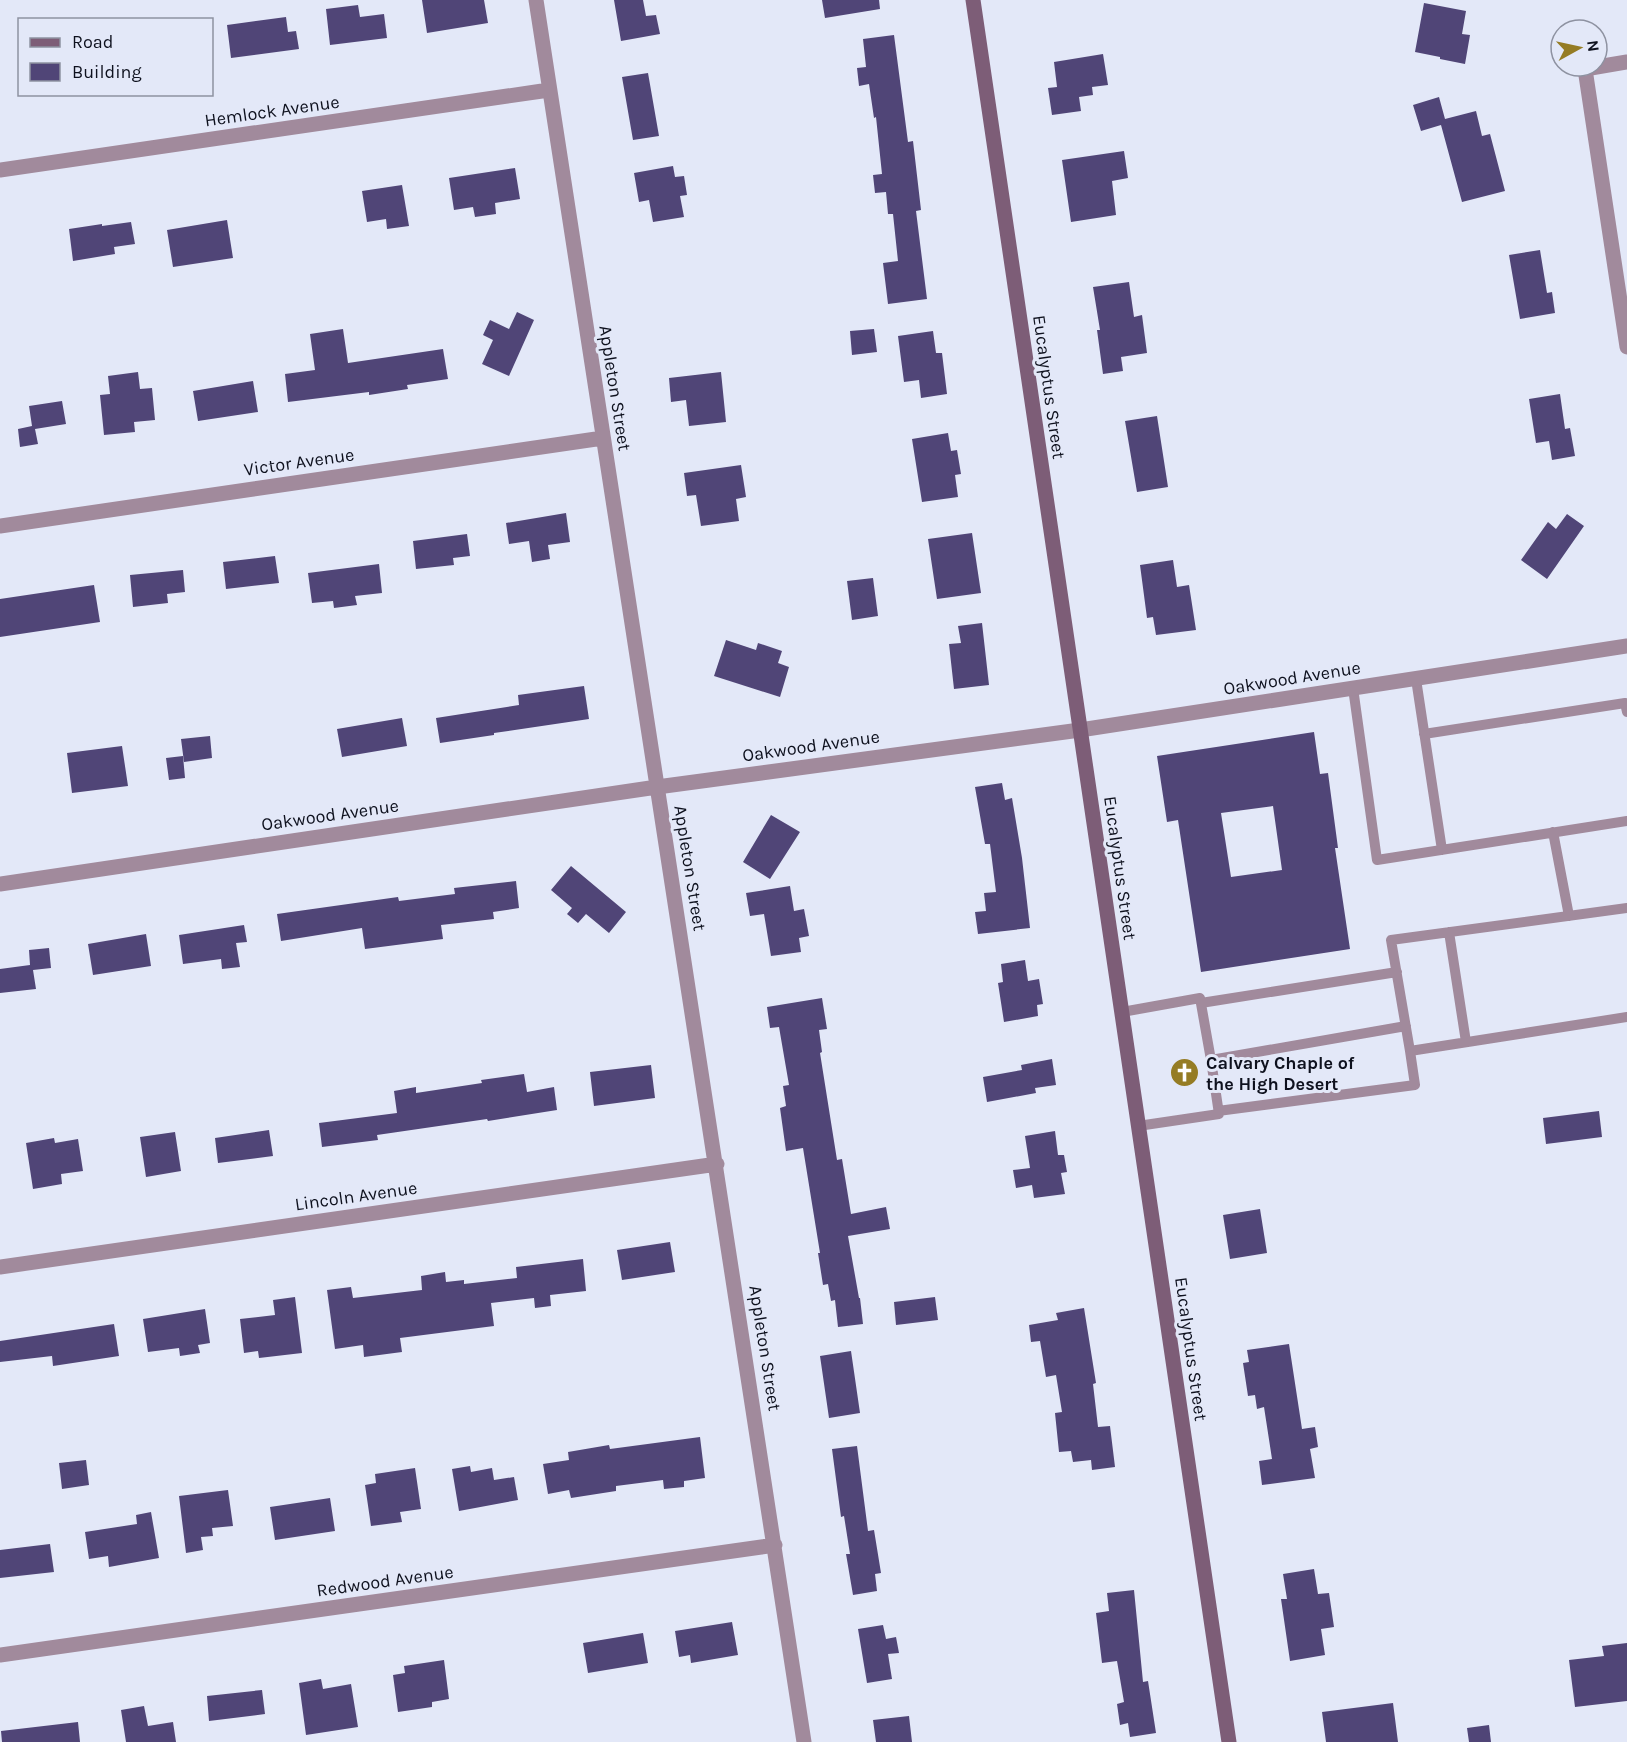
<svg xmlns="http://www.w3.org/2000/svg" width="1627" height="1742" font-family="Karla,sans-serif">
<rect width="100%" height="100%" fill="#e3e8f8"/>
<!-- building -->
<path fill="#504577" fill-rule="evenodd" d="M422 0H484L488 23 427 33Z
M614 0H643L646 16 656 15 660 34 621 41Z
M822 0H879L880 9 825 18Z
M1424 3 1466 11 1462 34 1470 35 1465 64 1440 59V57L1415 52Z
M358 5 360 17 384 14 387 38 330 45 326 9Z
M286 17 288 32 296 31 299 49 231 58 227 25Z
M894 35 908 142 913 141 921 210 916 211 927 299 888 304 883 263 898 261 893 214H888L886 192 875 193 873 175 882 174 876 117 874 118 869 84 859 86 857 68 866 67 863 39Z
M1103 54 1108 85 1092 87 1093 95 1079 97 1081 111 1052 115 1048 88 1057 87 1054 62Z
M648 73 659 136 633 140 622 77Z
M1439 97 1445 119 1476 111 1482 136 1490 134 1505 191 1462 202 1441 125 1421 131 1413 105Z
M1124 151 1128 178 1112 181 1116 215 1071 222 1062 160Z
M673 166 675 177 684 176 687 195 680 196 684 217 653 222 649 200 639 202 634 173Z
M515 168 520 199 495 203 496 214 475 217 473 207 454 210 449 178Z
M402 185 409 226 387 229 386 219 367 222 362 191Z
M227 220 233 258 173 267 167 230Z
M131 222 135 244 114 247 115 254 73 261 69 229 102 224V226Z
M1540 250 1547 293 1552 292 1555 313 1520 319 1509 255Z
M1129 282 1134 317 1142 315 1147 353 1121 357 1123 371 1103 374 1097 330H1100L1093 287Z
M517 312 534 320 509 376 482 364 493 340 483 335 490 320 509 329Z
M343 329 348 363 443 349 448 379 407 385 408 389 369 395V392L288 402 285 374 315 370 310 334Z
M874 329 877 352 852 355 850 331Z
M933 331 936 353H942L947 394 921 398 919 380 904 382 898 336Z
M138 372 140 389 152 388 155 420 134 422 135 432 104 435 100 395 110 394 108 376Z
M721 372 726 422 689 426 686 400 671 402 669 378Z
M253 381 258 412 198 421 193 391Z
M1560 394 1565 429 1570 428 1575 456 1552 460 1549 441 1536 443 1529 399Z
M62 401 66 424 35 429 38 444 20 447 18 429 32 426 29 406Z
M1157 416 1168 487 1137 492 1125 421Z
M948 433 951 451 957 450 961 474 955 475 958 497 922 502 912 439Z
M741 465 746 497 736 499 739 521 701 526 696 495 687 496 684 473Z
M566 513 570 542 548 545 550 559 532 562 529 541 509 544 506 523Z
M1567 514 1584 526 1547 579 1521 560 1548 522 1556 529Z
M972 533 981 593 937 599 928 539Z
M467 534 470 556 453 558 454 565 416 569 413 541Z
M275 556 279 583 226 589 223 562Z
M1173 560 1177 587 1189 585 1196 630 1156 635 1153 617 1147 618 1140 565Z
M379 564 382 593 355 596 357 605 334 608 333 601 312 603 308 573Z
M183 570 185 592 167 594 168 603 133 607 130 575Z
M873 578 878 616 852 620 847 581Z
M94 585 100 622 0 637V599Z
M982 623 989 685 954 689 949 644 961 643 958 626Z
M726 640 756 650 758 643 782 651 778 663 789 667 780 697 714 676Z
M584 686 589 719 494 733V735L440 743 436 718 519 705 518 695Z
M402 718 407 746 342 757 337 729Z
M1314 732 1320 774 1328 773 1338 848H1335L1350 949 1201 972 1178 820 1167 822 1157 756ZM1273 806 1282 870 1231 877 1221 813Z
M210 736 212 758 184 762 181 739Z
M122 746 128 786 72 793 67 753Z
M183 756 185 778 169 780 166 758Z
M1002 783 1005 800 1012 798 1022 858 1030 928 978 934 975 912 986 911 984 893 996 892 990 844H985L975 787Z
M771 815 800 832 770 879 743 862Z
M571 866 626 912 609 933 586 914 578 923 567 914 572 908 551 890Z
M516 881 519 908 493 912 494 919 441 925 443 939 365 949 362 928 281 941 277 914 398 897 399 901 455 894 454 888Z
M790 886 794 911 804 909 809 936 799 938 801 952 771 956 764 914 750 916 746 893Z
M244 925 247 942 236 943 240 967 222 969 221 959 183 964 179 935Z
M146 934 151 966 93 975 88 944Z
M49 948 51 968 33 970 36 989 0 993V969L30 965 29 950Z
M1025 960 1028 981 1039 979 1043 1004 1037 1005 1038 1016 1004 1022 998 983 1003 982 1001 964Z
M822 998 827 1029 819 1030 822 1052 820 1053 837 1160 842 1159 851 1214 886 1207 890 1229 848 1236 859 1298H860L863 1324 838 1327 835 1300 831 1301 828 1284 823 1285 818 1253H820L803 1148 786 1151 780 1108 786 1106 783 1086 789 1085 779 1027 770 1028 767 1007Z
M1052 1059 1056 1085 1035 1088 1036 1093 987 1102 983 1077 1022 1070 1021 1065Z
M651 1065 655 1098 594 1106 590 1072Z
M524 1074 527 1092 554 1087 557 1110 488 1121 487 1119 377 1135 378 1140 322 1147 319 1123 397 1113 394 1091 416 1087V1093L482 1083 481 1080Z
M1599 1111 1602 1137 1546 1144 1543 1118Z
M269 1130 273 1156 218 1163 215 1138Z
M1055 1131 1058 1155H1064L1067 1172 1061 1173 1065 1194 1034 1198 1032 1185 1016 1188 1013 1170 1030 1168 1025 1136Z
M175 1132 181 1171 146 1177 140 1137Z
M54 1138 55 1143 78 1139 83 1171 61 1174 62 1184 33 1189 26 1143Z
M1260 1209 1267 1253 1230 1259 1223 1215Z
M670 1242 675 1272 622 1280 617 1250Z
M583 1259 586 1291 550 1295 551 1306 535 1308 534 1298 491 1303 494 1326 400 1338 402 1352 364 1357 363 1345 335 1349 327 1290 351 1287 353 1298 422 1290 421 1276 445 1272 446 1282 464 1280V1284L517 1278 516 1267Z
M295 1297 302 1353 259 1358 258 1351 244 1353 240 1319 275 1315 273 1300Z
M935 1297 938 1320 896 1325 894 1302Z
M1084 1308 1096 1383 1093 1384 1098 1427 1110 1426 1115 1467 1092 1470 1091 1460 1073 1462 1071 1451 1059 1452 1055 1413 1062 1412 1056 1375 1046 1377 1040 1341 1031 1342 1029 1325 1058 1320 1056 1313Z
M205 1309 210 1343 198 1345 200 1353 180 1356 179 1348 148 1352 143 1319Z
M114 1324 119 1356 53 1366 52 1356 0 1362V1341Z
M1289 1344 1302 1429 1315 1427 1318 1447 1310 1449 1315 1478 1262 1485 1259 1461 1272 1459 1264 1407 1257 1409 1255 1395 1248 1396 1243 1363 1249 1362 1247 1350Z
M851 1351 860 1413 829 1418 820 1356Z
M700 1437 705 1478 684 1481V1487L664 1489 663 1480 616 1486V1491L571 1498 569 1490 548 1494 543 1464 569 1460 568 1452 609 1445 610 1449Z
M857 1446 868 1531 874 1530 881 1573 875 1574 877 1591 853 1595 846 1554H850L844 1516 841 1517 832 1449Z
M86 1460 89 1485 62 1489 59 1463Z
M470 1466 471 1472 492 1468 494 1480 514 1477 518 1500 459 1511 452 1469Z
M415 1468 421 1509 400 1512 402 1522 371 1526 365 1485 376 1483 375 1474Z
M228 1490 233 1526 212 1528 213 1536 201 1537 203 1550 186 1553 179 1496Z
M330 1498 335 1531 275 1540 270 1507Z
M151 1512 159 1558 109 1567 108 1556 89 1559 85 1532 137 1524 136 1515Z
M50 1544 54 1572 0 1578V1550Z
M1314 1569 1318 1594 1329 1593 1334 1627 1321 1629 1325 1655 1290 1661 1281 1599H1287L1283 1574Z
M1134 1590 1143 1682 1148 1681 1156 1733 1130 1737 1128 1723 1120 1725 1117 1704 1124 1702 1117 1661 1102 1663 1096 1613 1109 1611 1107 1593Z
M732 1622 738 1655 691 1663 690 1655 679 1657 675 1631Z
M883 1625 886 1639 896 1637 899 1653 888 1654 892 1679 867 1683 858 1629Z
M643 1633 648 1663 588 1673 583 1643Z
M1627 1643V1701L1575 1707 1569 1660 1604 1656 1602 1646Z
M444 1660 449 1699 432 1702V1707L398 1712 393 1675 405 1673 404 1666Z
M321 1679 323 1689 351 1684 358 1727 306 1735 299 1683Z
M262 1690 265 1714 209 1721 207 1696Z
M1393 1703 1398 1742H1326L1322 1712Z
M144 1706 148 1726 173 1722 176 1742H126L121 1710Z
M909 1716 912 1742H876L873 1720Z
M78 1722 80 1742H2L1 1731Z
M1489 1725 1491 1742H1469L1467 1728Z"/>
<g fill="none" stroke-linecap="round" stroke-linejoin="round">
<!-- lane -->
<path stroke="#a18a9c" stroke-width="10" d="M1416 679 1442 850
M1353 688 1377 860 1627 821
M1424 734 1625 703 1627 712
M1553 832 1569 916
M1627 908 1391 940 1410 1051 1627 1017
M1449 932 1466 1042
M1201 1003 1397 972
M1122 1012 1200 998 1211 1060
M1218 1111 1415 1085 1410 1051
M1138 1126 1219 1114 1211 1060 1406 1026"/>
<!-- street -->
<path stroke="#a18a9c" stroke-width="15" d="M536 0C622 581 719 1161 804 1742
M1627 62 1585 69 1627 347
M0 170 549 90
M0 526 603 438
M0 884 657 787 1080 730 1627 646
M0 1267 717 1164
M0 1655 775 1545"/>
<!-- secondary -->
<path stroke="#7d5d77" stroke-width="15" d="M973 0 1229 1742"/>
</g>
<!-- icons -->
<defs>
<symbol id="church-disc" viewBox="-11 -11 22 22"><circle r="9.5" fill="#957c24" stroke="#e3e8f8"/><path d="M-1.2-6h2.4v3.5h3.3v2.4h-3.3V6h-2.4V-.1h-3.3v-2.4h3.3Z" fill="#fff"/></symbol>
</defs>
<g fill-rule="evenodd">
<use href="#church-disc" x="1168" y="1056" width="33" height="33"/>
</g>
<g text-anchor="middle" stroke-width="6" stroke-linejoin="round" paint-order="stroke">
<!-- street labels -->
<g font-size="18" fill="#0e111e" stroke="#e3e8f8">
<text transform="translate(272 111) rotate(-8)" y="6">Hemlock Avenue</text>
<text transform="translate(1049 387) rotate(82)" y="6">Eucalyptus Street</text>
<text transform="translate(615 388) rotate(81)" y="6">Appleton Street</text>
<text transform="translate(299 462) rotate(-8)" y="6">Victor Avenue</text>
<text transform="translate(1292 678) rotate(-9)" y="6">Oakwood Avenue</text>
<text transform="translate(811 746) rotate(-8)" y="6">Oakwood Avenue</text>
<text transform="translate(330 815) rotate(-8)" y="6">Oakwood Avenue</text>
<text transform="translate(690 868) rotate(81)" y="6">Appleton Street</text>
<text transform="translate(1120 868) rotate(82)" y="6">Eucalyptus Street</text>
<text transform="translate(356 1196) rotate(-8)" y="6">Lincoln Avenue</text>
<text transform="translate(765 1348) rotate(81)" y="6">Appleton Street</text>
<text transform="translate(1191 1349) rotate(82)" y="6">Eucalyptus Street</text>
<text transform="translate(385 1581) rotate(-8)" y="6">Redwood Avenue</text>
</g>
<!-- poi labels -->
<g font-size="18" font-weight="bold" fill="#0e111e" stroke="#e3e8f8" text-anchor="start">
<text x="1206" y="1069">Calvary Chaple of<tspan x="1206" dy="21">the High Desert</tspan></text>
</g>
</g>
<!-- legend -->
<rect x="18" y="18" width="195" height="78" fill="#e3e8f8" stroke="#8e92a1" stroke-width="1.5"/>
<rect x="30" y="38" width="30" height="9" fill="#7d5d77" stroke="#8e92a1" stroke-width="1.5"/>
<text x="72" y="48" font-size="18" fill="#0e111e">Road</text>
<rect x="30" y="63" width="30" height="18" fill="#504577" stroke="#8e92a1" stroke-width="1.5"/>
<text x="72" y="78" font-size="18" fill="#0e111e">Building</text>
<!-- north arrow -->
<g transform="translate(1579 48) rotate(82)"><circle r="28" fill="#e3e8f8" stroke="#8e92a1" stroke-width="1.5"/>
<path d="M0-4.5L10 22L0 15L-10 22Z" fill="#957c24"/>
<text y="-9" font-size="16" font-weight="bold" text-anchor="middle" fill="#0e111e">N</text>
</g>
</svg>
